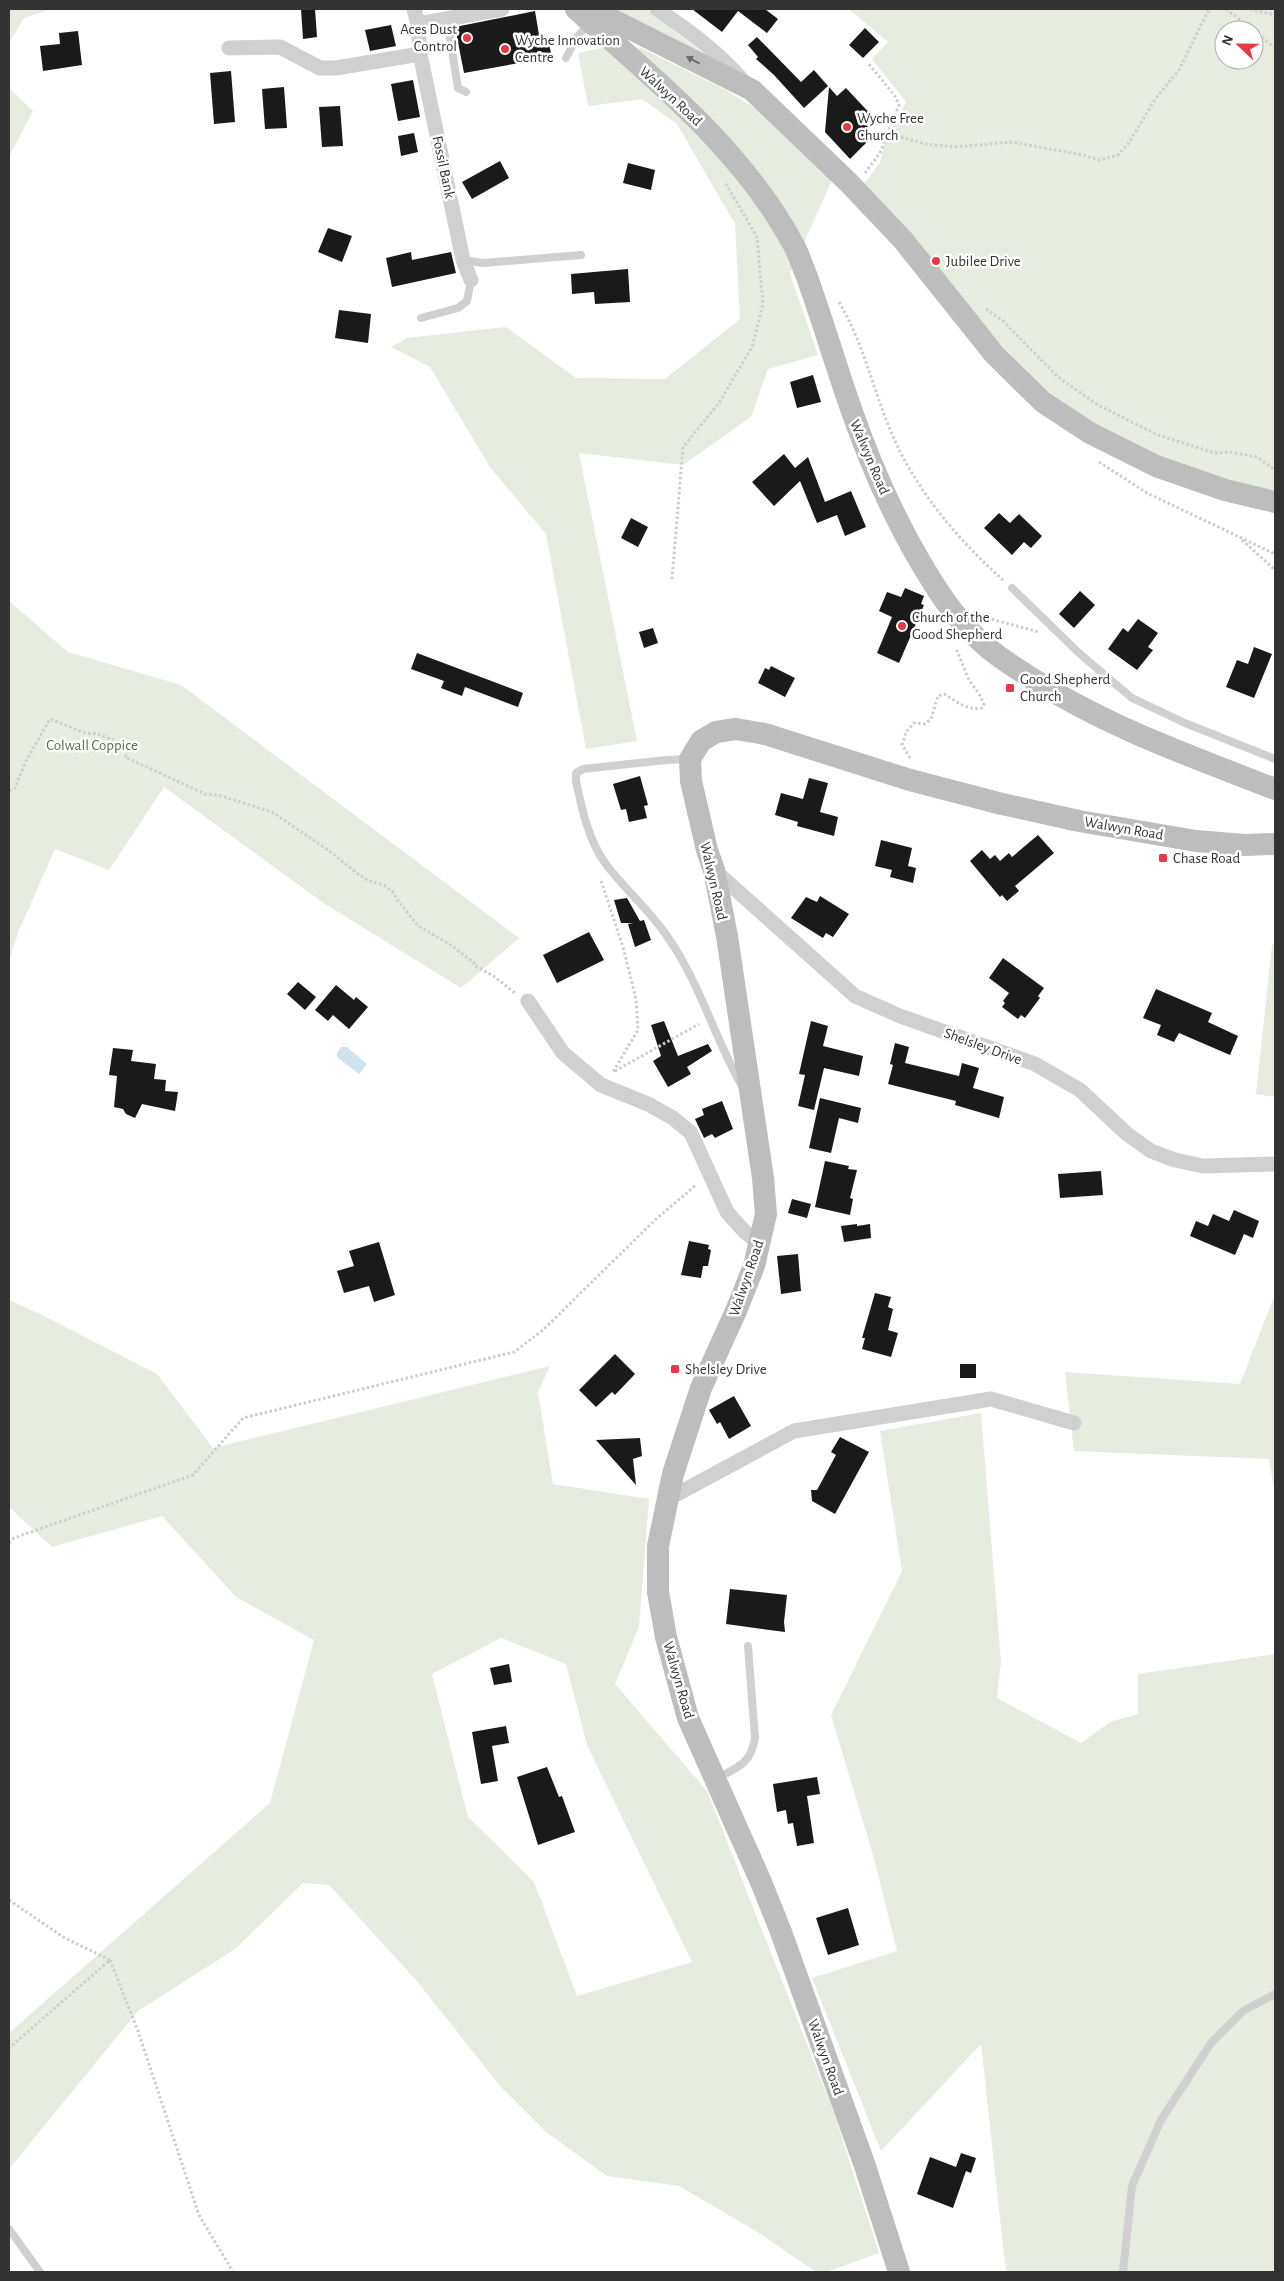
<svg xmlns="http://www.w3.org/2000/svg" width="1284" height="2281" font-family="'Alegreya Sans',sans-serif">
<rect width="100%" height="100%" fill="#fff"/>
<!-- green -->
<path fill="#e6ecdf" fill-rule="evenodd" d="M9 9H52L24 18 9 43Z
M608 9H646L716 63Z
M849 9H1275V502L1133 455 1047 390 929 273 858 193 880 162 886 137 906 102 872 59 888 42ZM1224 30H1254V60H1224Z
M611 46 641 48 726 90 764 114 832 180 790 274 818 355 768 369 751 417 683 465 579 453 637 741 586 749 546 534 490 467 430 367 391 347 407 338 506 327 576 378 665 379 740 319 735 224 677 124 642 99 588 106 578 53Z
M9 88 33 111 9 157Z
M9 601 68 652 181 685 519 938 461 988 325 904 164 787 109 870 55 849 19 930 9 961Z
M1275 944V1097L1256 1094 1272 945Z
M1275 1294V1495L1269 1459 1074 1451 1065 1372 1240 1384Z
M9 1300 38 1313 157 1374 213 1448 550 1366 538 1392 553 1484 649 1499 639 1627 615 1684 707 1791 833 2110 879 2253 827 2272H816L759 2233 679 2186 607 2176 546 2132 501 2087 416 1980 329 1885 303 1883 235 1949 138 2011 9 2169V2033L270 1803 314 1640 236 1597 162 1516 52 1547 9 1507ZM501 1638 566 1664 587 1745 692 1962 577 1996 534 1882 468 1817 432 1674Z
M981 1413 1001 1662 997 1698 1081 1743 1110 1722 1138 1714V1674L1275 1654V2272H1006L981 2044 881 2151 812 1978 897 1951 874 1858 831 1715 902 1571 880 1431Z"/>
<!-- water -->
<path fill="#cfe2ee" d="M341 1047H347L367 1064 359 1074 337 1057V1053Z"/>
<!-- building -->
<path fill="#1a1a1a" d="M301 9H315L317 37 303 39Z
M692 9H765L778 19 767 33 738 11 722 32Z
M535 11 540 41 548 40 552 57 464 73 455 27Z
M391 25 396 46 370 51 365 30Z
M865 28 879 42 863 58 849 45Z
M78 31 82 65 43 71 40 46 60 44 59 33Z
M757 37 801 82 814 70 828 86 804 108 774 75 756 59 758 57 748 45Z
M231 71 235 122 214 124 210 73Z
M413 80 420 117 398 121 391 84Z
M284 87 287 128 265 129 262 89Z
M829 87 837 96 846 88 876 120 864 131 871 138 850 159 825 132Z
M340 106 343 146 322 147 319 107Z
M414 133 418 152 401 156 398 136Z
M500 161 509 178 472 199 462 182Z
M628 163 655 170 651 190 623 183Z
M328 228 352 236 342 262 318 252Z
M411 252 412 260 451 252 456 273 392 287 386 258Z
M628 269 630 302 595 304 594 292 572 294 571 274Z
M339 310 371 314 368 343 335 338Z
M813 375 821 402 797 408 790 382Z
M784 454 795 468 808 457 825 502 851 491 866 527 845 536 837 515 817 523 800 481 774 506 752 482Z
M999 513 1010 523 1019 514 1042 536 1031 548 1024 542 1012 555 984 528Z
M631 518 648 527 638 547 621 538Z
M905 588 924 596 921 604 924 605 899 663 877 653 892 617 879 611 887 592 901 597Z
M1080 591 1095 605 1074 628 1059 614Z
M1138 619 1158 633 1148 647 1153 650 1137 670 1108 649 1123 628 1128 632Z
M653 628 658 643 644 648 639 632Z
M1254 647 1272 654 1254 698 1226 687 1237 660 1248 664Z
M417 653 523 693 518 707 465 687 462 696 441 688 444 681 411 669Z
M771 666 795 678 785 697 758 683 765 668 769 670Z
M640 776 648 805 644 806 647 818 629 822 626 809 621 810 613 784Z
M809 778 828 783 820 812 838 817 834 836 797 826 798 822 775 815 781 793 803 799Z
M1038 835 1054 853 1015 886 1019 891 1007 901 1002 895 1000 897 970 861 982 850 990 859 995 855 1000 861 1009 853 1012 857Z
M881 840 912 848 908 866 916 868 913 883 890 877 892 870 875 866Z
M820 896 849 914 833 937 826 933 823 938 791 918 806 897 817 902Z
M627 898 640 921 644 920 651 940 635 947 628 924 633 923H621L614 900Z
M589 932 604 960 557 983 543 955Z
M1003 958 1044 988 1038 996 1040 998 1025 1018 1021 1015 1018 1019 1002 1007 1005 1003 1003 1001 1009 993 989 978Z
M298 982 316 997 305 1010 287 994Z
M336 985 354 1000 356 997 368 1007 349 1029 333 1015 328 1021 315 1010Z
M1156 989 1212 1013 1208 1022 1238 1036 1230 1055 1179 1033 1174 1042 1157 1035 1161 1025 1143 1018Z
M664 1021 678 1056 708 1044 712 1051 687 1067 691 1074 668 1087 653 1061 661 1056 651 1025Z
M811 1021 828 1026 823 1046 863 1056 859 1076 824 1068 814 1110 798 1106 805 1075 799 1074Z
M895 1043 909 1047 905 1063 959 1076 962 1063 979 1068 973 1088 1004 1097 999 1118 955 1105 956 1101 888 1084 893 1065 890 1064Z
M113 1048 133 1050 131 1061 156 1064 154 1079 166 1080 165 1091 178 1092 175 1111 142 1104 135 1118 126 1114 123 1109 114 1107 117 1076 109 1075Z
M820 1098 861 1108 858 1123 839 1118 831 1153 809 1148Z
M722 1101 733 1129 715 1138 712 1134 704 1138 695 1119 704 1115 702 1109Z
M825 1161 849 1166 848 1169 857 1170 850 1198 853 1199 850 1215 815 1207Z
M1101 1171 1103 1195 1060 1198 1058 1174Z
M792 1199 811 1204 807 1218 788 1213Z
M1234 1210 1259 1221 1253 1238 1244 1234 1235 1255 1190 1236 1196 1221 1208 1226 1213 1214 1229 1221Z
M857 1224V1226L870 1224 871 1238 844 1242 841 1226Z
M689 1241 709 1245 708 1249 711 1250 708 1266H703L701 1278 681 1275Z
M379 1242 395 1295 374 1302 369 1286 344 1293 337 1271 354 1266 349 1251Z
M798 1254 801 1291 781 1294 777 1256Z
M875 1293 891 1297 888 1307 893 1309 888 1330 898 1333 891 1357 862 1349 865 1338H862Z
M615 1354 635 1374 615 1395 612 1392 596 1407 579 1390Z
M960 1364H976V1378H960Z
M734 1396 751 1426 729 1439 720 1422 717 1424 709 1410Z
M840 1437 869 1452 835 1514 812 1501 811 1490H817L836 1455 831 1452Z
M640 1438 642 1456 633 1459 636 1485 596 1440Z
M730 1589 787 1595 784 1622 785 1632 726 1624Z
M509 1664 512 1682 494 1685 490 1668Z
M506 1726 509 1743 492 1746 498 1781 481 1784 472 1732Z
M547 1767 559 1797 562 1796 575 1832 538 1845 517 1777Z
M817 1777 820 1794 807 1796 814 1843 797 1846 793 1823 788 1824 786 1810 777 1812 773 1784Z
M848 1908 859 1945 828 1955 816 1918Z
M961 2153 976 2158 971 2173 966 2171 953 2208 917 2194 930 2157 956 2167Z"/>
<g fill="none" stroke-linecap="round" stroke-linejoin="round">
<!-- path -->
<path stroke="#cdcdcd" stroke-width="3" stroke-dasharray="2.5 2.5" stroke-linecap="butt" d="M1226 9 1253 30
M1250 9 1275 15
M1254 31 1275 48
M886 137H901L925 144 955 147 1012 142 1083 155 1099 160 1118 155 1128 144 1156 98 1179 70 1209 9
M865 173 880 153 899 105 895 96 868 63
M839 302C862 341 871 381 887 422 911 485 955 537 1004 581
M986 309 1002 320 1058 377 1098 405 1158 435 1215 453 1229 452 1257 457 1275 470
M1099 462 1147 493 1275 554
M1242 540 1275 570
M672 579 683 447 719 403 752 347 763 304 757 237 726 184
M987 618 1039 632
M910 758 902 745 906 732 914 723 925 724 931 719 938 696 944 694C956 701 967 711 982 708L984 705 981 697 968 678 956 648
M9 791 15 788 26 761 50 719 85 733 98 734 124 744 128 752 125 757 205 794 218 795 272 812 328 850 358 874 369 881 384 885 394 893 396 898 418 926 451 945 474 963V965L495 977 515 993
M601 881 623 947 636 999 638 1030 613 1072
M615 1071 699 1024
M9 1543 14 1538 193 1475 243 1418 514 1352 543 1330 655 1220 696 1185
M9 1900 63 1937 110 1960 9 2048
M110 1960 138 2031 199 2215 233 2272"/>
<!-- lane -->
<path stroke="#d0d0d0" stroke-width="8" d="M447 19 458 88 466 92
M566 58 577 37 590 23
M463 260 483 263 581 255
M421 318 458 308 467 301 471 280
M1012 588 1080 654 1132 698 1185 723 1275 759
M689 759 666 760 583 769 576 773V781C582 809 588 839 605 863 625 890 651 911 669 939 700 984 715 1039 742 1086
M716 1779C738 1767 751 1764 755 1738L748 1646
M9 2229 40 2272
M1123 2272 1132 2186 1161 2120 1211 2043 1243 2011 1275 1994"/>
<!-- street -->
<path stroke="#d0d0d0" stroke-width="15" d="M414 9 418 24 420 54 463 260 471 280
M657 9C689 31 720 53 745 83
M418 24 502 9
M229 48 280 47 320 68H336L420 54
M714 870 855 996 900 1016 1035 1064 1080 1090 1127 1134 1151 1151 1175 1160 1203 1166 1275 1164
M528 1001 563 1053 601 1085 648 1104 673 1118 691 1133 727 1212 745 1232 760 1244
M668 1499 794 1431 991 1399 1074 1423"/>
<!-- secondary -->
<path stroke="#bdbdbd" stroke-width="22" d="M576 9C654 79 741 148 792 242 799 253 802 266 807 277 817 305 826 333 835 361 857 430 882 496 918 558 935 587 953 616 977 638 992 653 1008 663 1025 674 1102 725 1190 756 1275 789
M580 11 611 19 752 90 849 183 903 240 994 354 1043 402 1090 433 1156 466 1225 490 1275 502
M899 2272 865 2166 781 1932 761 1882 688 1718 666 1637 658 1592V1546L673 1474 701 1388 736 1311 754 1266 766 1214 763 1178 727 936 714 870 707 850 691 781 690 759 701 741 716 732 736 729 765 734 910 780 1002 804 1079 821 1196 841 1245 845 1275 844"/>
</g>
<!-- one-way arrows -->
<defs><path id="oneway-solid" d="M-6-.8H1V-3.2L6.5 0L1 3.2V.8H-6Z" transform="scale(1.25)"/></defs>
<use fill="#6a6a6a" href="#oneway-solid" transform="translate(693 60) rotate(-152)"/>
<!-- markers -->
<g fill="#e63946" stroke="#fff" stroke-width="2">
<circle cx="467" cy="38" r="5"/>
<circle cx="505" cy="49" r="5"/>
<circle cx="847" cy="127" r="5"/>
<circle cx="936" cy="261" r="5"/>
<circle cx="902" cy="626" r="5"/>
<rect x="1005" y="683" width="10" height="10" rx="2.5"/>
<rect x="1158" y="853" width="10" height="10" rx="2.5"/>
<rect x="670" y="1364" width="10" height="10" rx="2.5"/>
</g>
<g text-anchor="middle" stroke-width="5" stroke-linejoin="round" paint-order="stroke">
<!-- poi labels -->
<g font-size="15" fill="#333" stroke="#fff" text-anchor="start">
<text x="457" y="34" text-anchor="end">Aces Dust<tspan x="457" dy="17">Control</tspan></text>
<text x="515" y="45">Wyche Innovation<tspan x="515" dy="17">Centre</tspan></text>
<text x="857" y="123">Wyche Free<tspan x="857" dy="17">Church</tspan></text>
<text x="946" y="266">Jubilee Drive</text>
<text x="912" y="622">Church of the<tspan x="912" dy="17">Good Shepherd</tspan></text>
<text x="1020" y="684">Good Shepherd<tspan x="1020" dy="17">Church</tspan></text>
<text x="1173" y="863">Chase Road</text>
<text x="685" y="1374">Shelsley Drive</text>
</g>
<!-- street labels -->
<g font-size="15" fill="#333" stroke="#fff">
<text transform="translate(671 96) rotate(43)" y="5">Walwyn Road</text>
<text transform="translate(444 167) rotate(78)" y="5">Fossil Bank</text>
<text transform="translate(870 457) rotate(67)" y="5">Walwyn Road</text>
<text transform="translate(1124 828) rotate(10)" y="5">Walwyn Road</text>
<text transform="translate(714 881) rotate(77)" y="5">Walwyn Road</text>
<text transform="translate(983 1046) rotate(20)" y="5">Shelsley Drive</text>
<text transform="translate(746 1278) rotate(-71)" y="5">Walwyn Road</text>
<text transform="translate(679 1680) rotate(74)" y="5">Walwyn Road</text>
<text transform="translate(826 2057) rotate(70)" y="5">Walwyn Road</text>
</g>
<!-- park labels -->
<g font-size="15" fill="#56703f" stroke="#fff">
<text x="92" y="750">Colwall Coppice</text>
</g>
</g>
<!-- border -->
<rect width="1284" height="2281" fill="none" stroke="#333333" stroke-width="20"/>
<!-- north arrow -->
<g transform="translate(1239 45) rotate(292)"><circle r="24" fill="#ffffff" stroke="#adadad"/>
<path d="M0-4L9 19L0 12L-9 19Z" fill="#e63946"/>
<text y="-8" font-size="14" font-weight="bold" text-anchor="middle" fill="#333333">N</text>
</g>
</svg>
